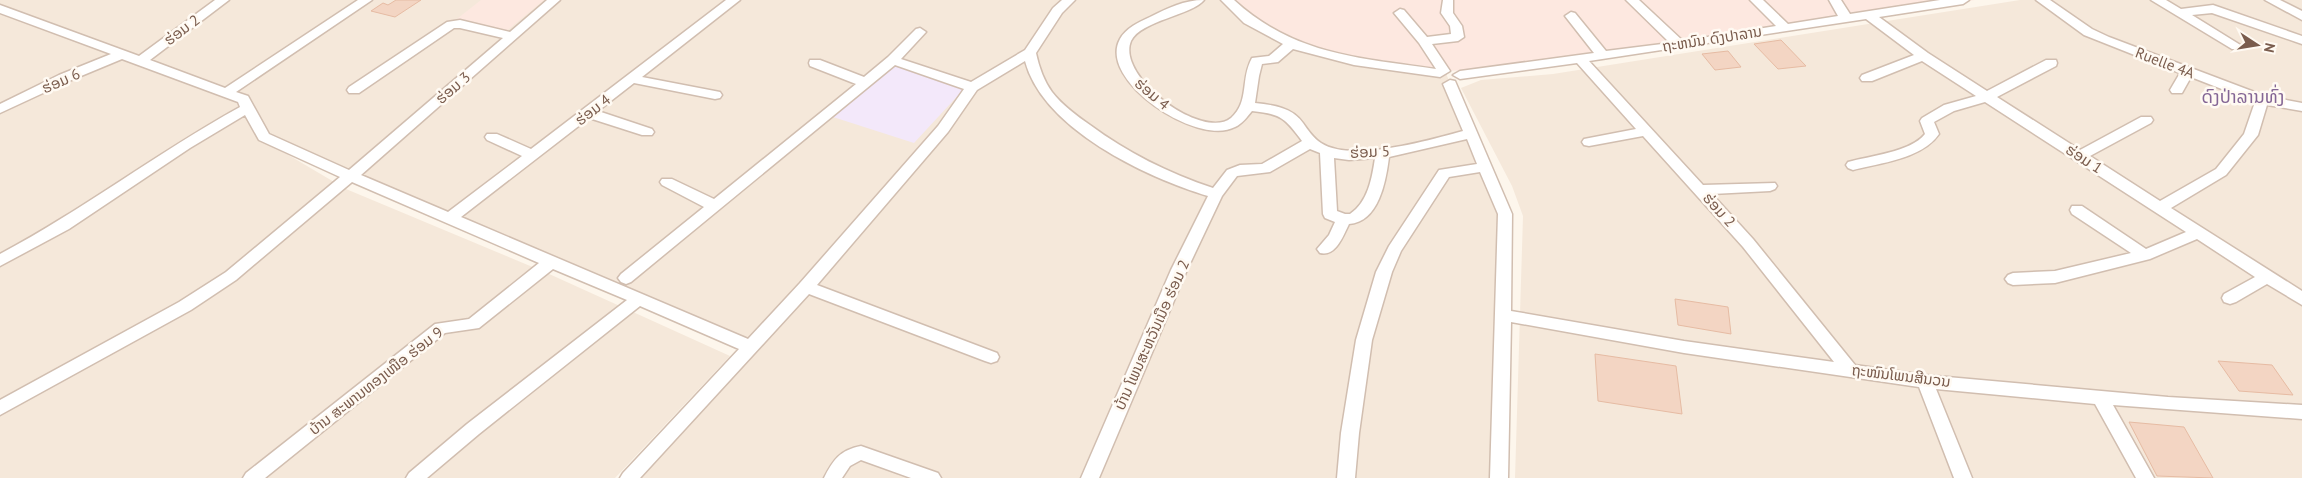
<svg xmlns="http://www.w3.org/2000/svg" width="2302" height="478" font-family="'PT Sans','Noto Sans Lao',sans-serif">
<rect width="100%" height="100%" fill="#fdf6ec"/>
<!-- residential -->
<path fill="#f5e8da" d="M0 0H1227L1445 71 1505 214 1499 478H629L750 348 264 137 243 99 0 9Z
M2020 0H2302V478H1515L1523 216 1512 186 1461 88 1481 80 1553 74Z
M0 14 224 94 242 104 263 140 346 189 547 273 730 356 615 478H0Z"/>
<!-- commercial -->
<path fill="#fde8e0" d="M481 0H544L504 33 453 22Z
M1227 0H1975L1516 68 1445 71 1343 59 1301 48Z"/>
<!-- education -->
<path fill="#f3e8fa" d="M894 63 964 89 914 143 833 117Z"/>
<!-- building -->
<path fill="#f3d5c3" stroke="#e6bba3" d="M396 0H421L395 17 371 11 383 3 388 5Z
M1781 40 1806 66 1778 69 1754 44Z
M1728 51 1741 67 1715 70 1702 54Z
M1675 299 1728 307 1731 334 1678 325Z
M1595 354 1676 366 1682 414 1598 401Z
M2218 361 2272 365 2293 395 2239 391Z
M2129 422 2184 427 2213 478 2157 476Z"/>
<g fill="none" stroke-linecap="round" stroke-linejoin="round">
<defs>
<path id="minor" d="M215 0H229L150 60 225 88 358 0H372L236 92 248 96 269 134 349 170 503 38 460 28H454L359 93H349L347 90 349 87 447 22 460 20 510 32 547 0H560L361 175 448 212 522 156 487 140 485 137 487 134H497L531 149 726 0H740L642 77 720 92 722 95 720 98 715 99 634 83 598 111 652 129 654 132 652 135H642L589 118 461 217 748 339 800 283 938 126 964 89 895 65 631 282 626 284 621 282 618 278 621 274 704 207 662 185 660 182 662 179H672L714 199 856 84 810 66 809 63 810 60H820L864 77 888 57 916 29 920 28 926 32 901 59 971 82 1025 50 1053 8 1062 0H1075L1062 13 1036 53C1039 67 1044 81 1052 92 1062 105 1077 116 1090 125 1128 153 1168 173 1213 188L1227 170 1240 165 1262 164 1302 141C1285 118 1281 114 1252 111 1247 117 1242 124 1235 127 1197 147 1097 80 1120 39 1126 28 1139 22 1150 17 1168 8 1184 0 1204 0 1192 15 1140 21 1131 41 1116 77 1203 141 1231 118 1250 101 1240 79 1252 58L1269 56 1283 44 1244 23 1221 0H1234C1294 55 1359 58 1436 69L1419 43 1394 13 1400 9 1404 10 1427 37 1451 34 1450 26 1441 13 1443 0H1453V13L1462 26 1464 37 1458 41 1432 44 1450 71 1440 77 1354 65 1293 49 1278 62 1262 64 1259 76 1255 103C1273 105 1292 107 1303 123 1308 130 1313 138 1321 143 1351 163 1430 140 1463 131L1443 84 1450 80 1455 81 1512 214 1511 311 1684 341 1834 362 1743 247 1643 136 1589 146 1584 145 1582 142 1584 139 1636 129 1577 63 1460 79 1453 75 1460 71 1594 53 1565 16 1571 12 1575 13 1606 51 1670 43 1626 0H1639L1683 41 1776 26 1750 0H1763L1788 24 1838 16 1829 0H1841L1850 14 1940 0H1969L1963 4 1879 17 1928 53 1987 91 2046 60H2056L2057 63 2056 66 1997 97 2080 150 2141 117H2151L2153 120 2151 123 2090 156 2160 201 2216 169 2244 134 2255 102 2191 77 2182 93H2172L2170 90 2180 73 2084 35 2036 0H2050L2092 29 2109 37 2265 96 2302 103V111L2267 105 2258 135 2226 175 2171 208 2302 291V305L2267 284 2236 302 2230 304 2224 302 2222 298 2224 294 2255 277 2197 239 2150 259 2055 283 2013 285 2008 283 2005 279 2008 275 2013 273 2055 271 2131 253 2072 214 2070 210 2072 206H2082L2146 249 2186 232 1985 102 1954 111 1934 122 1939 134C1922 159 1880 163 1853 170L1848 168 1846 165 1848 162C1869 156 1911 152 1925 134L1920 121 1922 118 1944 105 1976 96 1922 61 1872 81H1862L1860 78 1862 75 1914 55 1866 19 1589 61 1703 185 1775 183 1777 186 1775 189 1770 191 1712 194 1753 239 1855 365 1925 375 2168 397 2302 405V419L2113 405 2154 478H2136L2095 404 1936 389 1972 478H1954L1919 387 1684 353 1511 322 1508 478H1490L1498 214 1480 172 1449 177 1401 251 1392 272 1372 340 1359 433 1355 478H1337L1341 433 1356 340 1376 272 1389 246 1439 170 1477 164 1467 139 1389 157C1386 181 1379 222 1349 224 1343 236 1336 257 1320 253L1317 249 1329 235 1335 222 1325 218 1323 214 1320 153 1310 149 1270 172 1237 176 1222 196 1187 270 1099 478H1081L1171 270 1208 196C1146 177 1043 129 1025 61L977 90 948 132 817 285 997 353 999 357 997 361 991 363 985 361 809 294 640 478H620L623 473 739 349 640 306 479 434 427 478H406L409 473 467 424 627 300 553 269 479 328 445 333 265 478H243L246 473 435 324 469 319 539 263 352 182 236 280 191 310 0 415V400L179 302 226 272 340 177 259 140 245 115 190 148 69 229 0 266V254C83 210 158 152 240 107L238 102 122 59 69 81 0 113V104L59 75 111 54 0 13V5L139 56ZM1334 158 1349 160 1375 158C1372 178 1368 202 1350 214H1345L1337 211Z
M2151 0H2166L2181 9 2213 5 2302 36V44L2212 13 2192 15 2242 46 2240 49H2232Z
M2265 0H2280L2302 11V20Z
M861 446 938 473 941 478H911L861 460 850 466 842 478H824C833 460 840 450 861 446Z"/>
</defs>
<!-- minor casing -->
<use href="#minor" stroke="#d1beb0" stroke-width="3"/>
<!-- minor -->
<use href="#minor" fill="#fff" fill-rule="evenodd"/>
</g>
<g text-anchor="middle" stroke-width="5" stroke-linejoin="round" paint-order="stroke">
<!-- street labels -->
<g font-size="15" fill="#7a5c4d" stroke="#fffaf3">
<text transform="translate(182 30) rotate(-37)" y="5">ຮ່ອມ 2</text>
<text transform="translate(1712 39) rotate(-9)" y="5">ຖະຫນົນ ດົງປາລານ</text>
<text transform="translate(2165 63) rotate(21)" y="5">Ruelle 4A</text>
<text transform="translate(61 81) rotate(-24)" y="5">ຮ່ອມ 6</text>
<text transform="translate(453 88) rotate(-41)" y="5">ຮ່ອມ 3</text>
<text transform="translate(1152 94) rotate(40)" y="5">ຮ່ອມ 4</text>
<text transform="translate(593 110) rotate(-38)" y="5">ຮ່ອມ 4</text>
<text transform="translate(1370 152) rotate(-3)" y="5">ຮ່ອມ 5</text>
<text transform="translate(2084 159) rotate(33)" y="5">ຮ່ອມ 1</text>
<text transform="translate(1719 210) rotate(48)" y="5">ຮ່ອມ 2</text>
<text transform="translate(1152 335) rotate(-66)" y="5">ບ້ານ ໂພນສະຫວັນເນືອ ຮ່ອມ 2</text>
<text transform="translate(1901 376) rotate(7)" y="5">ຖະໜົນໂພນສີນວນ</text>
<text transform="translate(376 381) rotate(-38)" y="5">ບ້ານ ສະພານທອງເໜືອ ຮ່ອມ 9</text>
</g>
<!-- quarter labels -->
<g font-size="18" fill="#846695" stroke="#fffaf3">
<text x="2243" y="103">ດົງປ່າລານທົ່ງ</text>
</g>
</g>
<!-- north arrow -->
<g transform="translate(2257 45) rotate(102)" stroke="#fffaf3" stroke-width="4" paint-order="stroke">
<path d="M0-4L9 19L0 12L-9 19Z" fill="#7a5c4d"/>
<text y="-8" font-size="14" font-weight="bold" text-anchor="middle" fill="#7a5c4d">N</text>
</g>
</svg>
